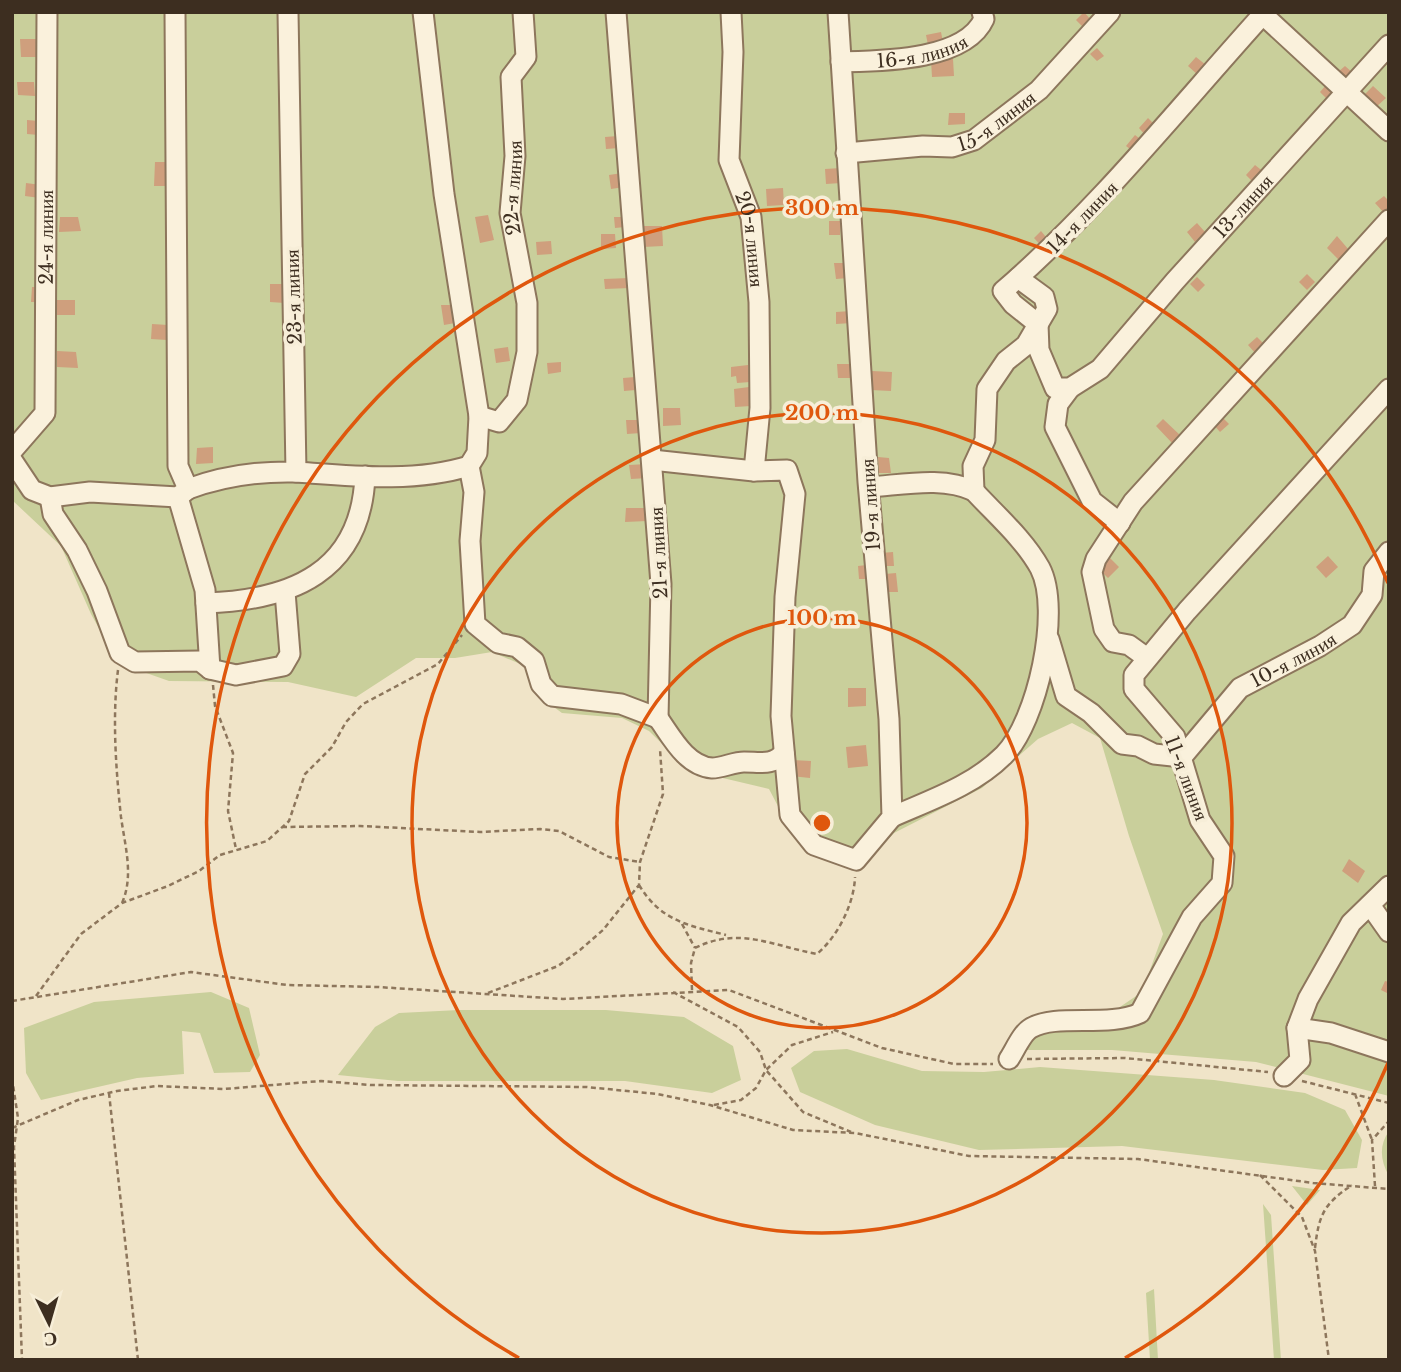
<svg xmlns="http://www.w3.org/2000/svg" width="1401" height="1372" font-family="'Libre Baskerville',serif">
<rect width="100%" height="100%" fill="#f0e4c8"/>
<!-- green -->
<path fill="#c9cf9b" d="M12 12H1389V1096L1256 1062 1112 1050H1003L1050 1014 1117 1009 1142 992 1163 934 1129 836 1100 738 1072 723 1038 739 982 788 894 833 861 867 791 831 769 789 689 770 649 731 622 718 562 713 539 696 525 666 492 652 455 658H416L356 697 288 682 169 681 118 663 91 614 61 546 12 500Z
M211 992 249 1008 260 1055 250 1072 214 1073 200 1033 182 1031 184 1074 137 1078 41 1100 26 1073 24 1028 94 1002Z
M459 1010H606L684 1017 733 1046 741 1080 712 1093 625 1081H398L338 1075 375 1027 399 1013Z
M847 1049 922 1071 984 1072 1040 1067 1214 1080 1305 1093 1345 1110 1362 1140 1357 1168 1323 1170 1122 1146 979 1150 875 1125 800 1092 791 1068 814 1051Z
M1389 1131V1176C1380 1160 1379 1145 1389 1131Z
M1292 1186 1320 1190 1307 1205Z
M1263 1204 1271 1215 1281 1360H1274Z
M1154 1289 1158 1360H1150L1146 1293Z"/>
<!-- building -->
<path fill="#cf9f7d" d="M1084 12 1091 20 1083 27 1076 20Z
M941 32 943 42 928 45 926 35Z
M20 39H39L38 57H21Z
M1097 48 1104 56 1097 61 1090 54Z
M1196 57 1206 65 1198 75 1188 66Z
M953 59 954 76 932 77 931 60Z
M1345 66 1353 73 1346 80 1338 72Z
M17 82H34L35 96 18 95Z
M1327 84 1336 93 1329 101 1320 92Z
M1373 86 1386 98 1375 108 1363 96Z
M949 113H965V124L948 125Z
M1148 118 1156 126 1146 136 1139 128Z
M27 120 39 121V135L27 134Z
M1135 135 1144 142 1135 153 1126 146Z
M618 136 619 148 606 149 605 137Z
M155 162H167L166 186H154Z
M1255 165 1265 173 1255 184 1246 175Z
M841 168V183L826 184 825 169Z
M622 173 624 187 611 189 609 175Z
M26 183 41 185 40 198 25 196Z
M783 188 784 205 767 206 766 189Z
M1384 196 1389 201V208L1384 213 1375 203Z
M488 215 494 240 480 243 475 217Z
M60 217H78L81 231 59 232Z
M614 217H625V227L615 228Z
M829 221H841L840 235H829Z
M1197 223 1205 232 1195 242 1187 232Z
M641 226H662L663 246 643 247Z
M1041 231 1050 242 1043 248 1034 238Z
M601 234H615L616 248 601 249Z
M1337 236 1349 250 1339 260 1327 248Z
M551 241 552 254 537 255 536 242Z
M834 263H847L848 278 836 279Z
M1307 274 1315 282 1307 290 1299 282Z
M1197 277 1205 285 1198 292 1190 284Z
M629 278 630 288 605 289 604 279Z
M270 284H284L285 303 270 302Z
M32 287H41L40 302H31Z
M57 300H75V315H56Z
M441 305H452L455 323 444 325Z
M851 311 852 323 836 324V312Z
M152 324 168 325 167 340 151 339Z
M1257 337 1265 345 1256 354 1248 345Z
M508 347 510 361 496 363 494 349Z
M57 351 76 352 78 368 57 367Z
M561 362V372L548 374 547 363Z
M837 364H855V378H838Z
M748 365 750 382 737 383 736 376 731 377V367Z
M872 371 892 372 891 391 871 390Z
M635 377 636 390 624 391 623 378Z
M749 387 751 406 735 407 734 389Z
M856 407V421L839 423 838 408Z
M663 408H680L681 425 663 426Z
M1221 416 1229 424 1220 432 1213 424Z
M1163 419 1181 436 1173 444 1156 426Z
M626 420H640L641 433 627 434Z
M213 447V463L196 464 197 448Z
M878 457 889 458 891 473H879Z
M647 464 648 478 631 479 629 465Z
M626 508H647V521L625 522Z
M893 552 894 566H883L881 553Z
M1328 556 1338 567 1326 578 1316 567Z
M1110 558 1119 567 1108 578 1099 569Z
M867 565 868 579H859L858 566Z
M896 573 898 592H886L885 574Z
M848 688H866V706L848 707Z
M866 745 868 766 848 768 846 747Z
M792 760 811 761 810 778 791 776Z
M1349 859 1365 871 1358 883 1342 871Z
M1385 981 1389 982V994L1381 990Z"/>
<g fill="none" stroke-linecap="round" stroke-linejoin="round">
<defs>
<g id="minor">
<path id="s1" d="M731 12 733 52 729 160 751 217 759 302 760 408 754 471"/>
<path d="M1260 12 1389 131"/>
<path id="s2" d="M1265 12C1179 107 1100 207 1003 291L1013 304 1038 324 1039 350 1055 388H1070L1100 369 1175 281 1389 45"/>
<path id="s3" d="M841 62C881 61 965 61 984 19L982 12"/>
<path id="s4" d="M846 153 923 146 952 147 974 140 1039 90 1110 12"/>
<path d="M1070 388 1058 404 1055 427 1092 501 1120 523"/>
<path id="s5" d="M479 416 499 422 517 400 527 352V303L510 213 515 156 511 77 526 57 523 12"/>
<path id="s6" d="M12 451 45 413 47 12"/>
<path d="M12 460 32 490 50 497 90 492 178 497 188 489 178 466 175 12"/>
<path d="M652 460 754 471 787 470 795 494 785 597 781 716 790 815 814 845 856 860 892 817 889 719 868 482 838 12"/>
<path d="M469 466 474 492 470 541 475 624 498 643 517 647 534 661 541 684 552 696 621 704 658 718 661 584 616 12"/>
<path d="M296 472C352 476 414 483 469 466L477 453 479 416 444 194 423 12"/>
<path d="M869 487C902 485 943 476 974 491L973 466 985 440 987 389 1006 361 1026 345 1047 309 1044 297 1018 278"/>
<path d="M188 489C223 476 258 471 296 472L288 12"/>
<path d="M50 497 53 514 77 550 97 591 120 653 135 662 200 661 210 669 236 675 283 666 290 654 285 592"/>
<path d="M178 497 205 590 210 669"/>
<path d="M206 603C292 600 361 572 365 476"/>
<path id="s7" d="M1049 639 1066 696 1091 713 1122 744 1138 746 1154 754 1182 757 1240 688 1320 646 1352 625 1372 595 1374 571 1389 552"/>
<path d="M1147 658 1129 645 1113 642 1104 629 1092 572 1096 559 1133 502 1389 220"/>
<path d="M658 718C671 736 686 766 712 768 722 768 734 762 744 762 761 762 772 766 784 753"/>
<path d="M892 817C930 800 973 786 1004 755 1037 722 1062 610 1040 568 1024 539 996 515 974 491"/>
<path d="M1370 905 1389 932"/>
<path d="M1297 1028 1331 1033 1389 1052"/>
<path d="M1009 1059C1015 1050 1022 1033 1031 1028 1057 1013 1108 1028 1140 1013L1192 917 1222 883 1224 856 1200 820 1175 737 1134 689V675L1187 611 1389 389"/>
<path d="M1284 1076 1300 1060 1297 1028 1308 999 1351 923 1389 886"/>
</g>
</defs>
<!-- minor casing -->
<use href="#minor" stroke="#8d765c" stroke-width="23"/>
<!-- path -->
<path stroke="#8d765c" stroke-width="2.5" stroke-dasharray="5 3.5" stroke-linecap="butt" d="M118 670C112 717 116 771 121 817 125 846 134 876 122 903
M213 685 215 706 233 753 228 811 236 849
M282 827 360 826 480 832 540 829 559 831 609 857 640 862
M639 885C661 921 687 925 726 935
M682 924 695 948
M692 990 691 963 695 948C739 926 773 946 817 954 838 936 854 904 855 877
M673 992 738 1027 760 1052 766 1070 803 1112 851 1132
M488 993 558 966 580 950 603 930 639 885 640 862 663 794 660 749
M36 996 81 934 122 903 168 886 199 871 220 855 267 841 289 821 305 774 332 747 346 722 363 704 438 664 462 635
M12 1001 191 972 287 985 378 987 563 999 729 990 882 1048 954 1064H993
M1027 1059 1125 1058 1268 1072
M12 1078 18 1118 14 1147 22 1360
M1302 1081 1389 1103
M109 1093 138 1360
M1355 1094 1372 1140
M714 1105 741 1100 756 1088 766 1070 792 1045 833 1032
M12 1128 78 1100 117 1091 157 1086 224 1089 321 1081 371 1085 587 1087 657 1094 710 1105 793 1130 855 1133 969 1156 1138 1159 1313 1183 1389 1189
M1260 1175 1302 1217 1315 1251 1329 1360
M1375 1186 1372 1140 1389 1121
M1315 1248C1319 1214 1324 1204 1352 1185"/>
<!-- minor -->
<use href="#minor" stroke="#faf1dc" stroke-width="19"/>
</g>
<!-- distance rings -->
<g fill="none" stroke="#df570d" stroke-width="3.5">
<circle cx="822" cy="823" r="205"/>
<circle cx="822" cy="823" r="410"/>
<path d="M1388 1063A615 615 0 0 1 1125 1358M519 1358A615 615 0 1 1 1388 583"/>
</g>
<g text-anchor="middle" stroke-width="7" stroke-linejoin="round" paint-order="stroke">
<!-- street labels -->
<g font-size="19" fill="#3d2e20" stroke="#f7eed8">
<text dy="7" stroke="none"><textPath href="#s3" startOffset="82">16-я линия</textPath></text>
<text dy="7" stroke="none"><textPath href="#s4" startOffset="158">15-я линия</textPath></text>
<text dy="7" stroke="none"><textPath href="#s5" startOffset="264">22-я линия</textPath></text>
<text dy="7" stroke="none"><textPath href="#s2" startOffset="766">13-линия</textPath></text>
<text transform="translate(1082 217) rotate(-46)" y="7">14-я линия</text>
<text dy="7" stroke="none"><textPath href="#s6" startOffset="226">24-я линия</textPath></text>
<text dy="7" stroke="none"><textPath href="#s1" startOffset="231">20-я линия</textPath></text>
<text transform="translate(293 297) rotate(-92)" y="7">23-я линия</text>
<text transform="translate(870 505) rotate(-94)" y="7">19-я линия</text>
<text transform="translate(658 553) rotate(-93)" y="7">21-я линия</text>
<text dy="7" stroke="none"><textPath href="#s7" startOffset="346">10-я линия</textPath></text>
<text transform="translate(1187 778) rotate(69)" y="7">11-я линия</text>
</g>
</g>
<circle cx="822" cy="823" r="10" fill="#df570d" stroke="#f7eed8" stroke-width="3.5"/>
<g font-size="21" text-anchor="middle" font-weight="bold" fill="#df570d" stroke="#f7eed8" stroke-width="7" stroke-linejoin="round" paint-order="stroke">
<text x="822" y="215">300 m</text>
<text x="822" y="420">200 m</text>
<text x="822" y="625">100 m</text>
</g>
<!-- border -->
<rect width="1401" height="1372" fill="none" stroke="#3d2e20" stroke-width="28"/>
<!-- north arrow -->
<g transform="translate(49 1323) rotate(175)" stroke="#f7eed8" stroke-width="5" paint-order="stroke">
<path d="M0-5L12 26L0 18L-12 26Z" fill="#3d2e20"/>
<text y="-10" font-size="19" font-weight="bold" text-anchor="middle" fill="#3d2e20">С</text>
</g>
</svg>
